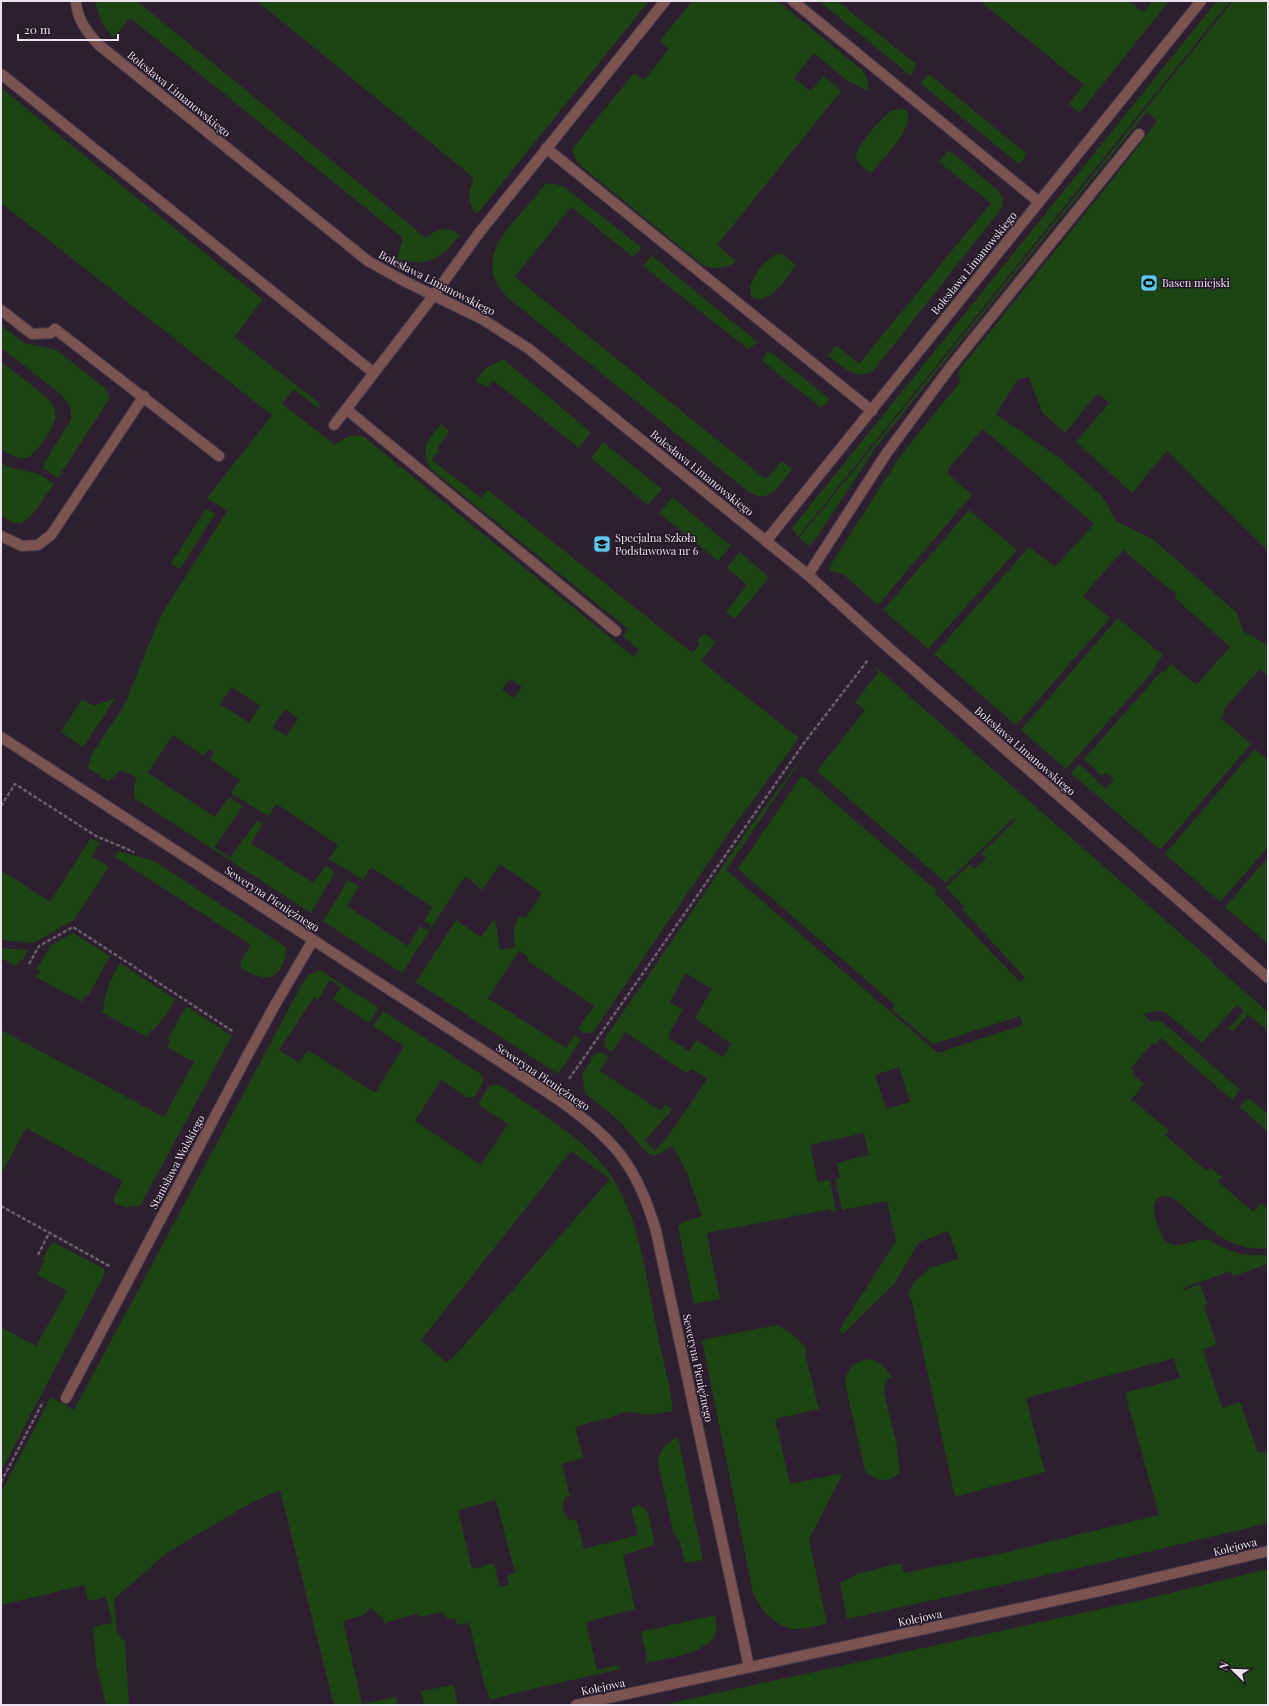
<svg xmlns="http://www.w3.org/2000/svg" width="1269" height="1706" font-family="'Playfair Display',serif">
<rect width="100%" height="100%" fill="#2d1f30"/>
<!-- green -->
<path fill="#1c4513" fill-rule="evenodd" d="M95 1H137L426 238C436 229 449 225 460 235 442 258 428 268 397 259L403 238 130 18 113 38 102 23Z
M257 1H649L477 214C466 203 468 191 474 178Z
M692 1H778L862 70C867 77 869 83 868 92L845 79 814 53 794 78 811 91 824 76 841 91 717 245 736 261C727 269 715 269 704 266L581 166 576 160 572 149 634 73 644 80 669 49 660 41Z
M819 1H837L916 64 911 76Z
M980 1H1130L1143 12 1153 1H1169L1080 113 1069 104 1084 85Z
M1217 1H1230L798 537 792 528Z
M1233 1H1268V551L1167 451 1132 493 1076 442 1109 403 1098 393 1065 433 1042 412 1029 377 1018 379 996 414 1061 459 1102 496 1116 521 1154 540 1237 613 1243 631 1268 645V676L1260 669 1224 709 1225 711 1221 718 1251 744 1160 850 1071 773 1079 764 1106 789 1114 779 1106 772 1102 776 1084 759 1160 673 1165 671 1171 664 1196 685 1230 647 1175 598 1177 595 1123 550 1083 596 1110 618 1016 725 934 654 1029 547 1055 567 1094 524 983 429 948 469V474L972 495 878 605 843 574 830 571V566L901 455 961 381 958 375 960 369 1121 169 1157 121 1147 112 1040 243 876 447 815 540 809 546 799 538Z
M929 74 1027 154 1019 164 920 83Z
M1 88 263 300 234 337 317 401 321 407 318 408 294 389 282 404 335 445C345 437 351 433 364 437L634 657 639 650 623 636 628 629 432 470C418 451 428 440 441 424L450 432 437 448 439 451 432 460 481 498 488 490 692 653 700 644 697 641 704 633 716 642 701 661 799 738 730 831 593 1032 585 1033 578 1029 594 1006 528 961 526 955 519 951 488 998 566 1048 575 1035 581 1040 558 1074 416 982 456 920 481 937 495 918 500 950 515 947C514 935 512 926 520 916L525 919 542 893 500 864 482 890 465 876 402 973 323 921 348 880 359 886 347 906 408 946 420 926 428 931 431 925 424 921 432 907 371 867 363 880 329 859 338 845 277 804 268 816 231 793 240 780 210 759 214 752 209 749 204 756 173 735 148 773 215 817 229 797 243 806 214 847 230 858 257 820 263 824 251 843 313 883 326 865 335 872 311 913 134 798V786L137 778 120 770 114 777 107 781 88 768 92 753 124 706 160 617 227 511 207 498 272 415 1 203ZM510 679 522 687 514 698 502 689ZM232 687 260 706 249 723 220 704ZM285 709 298 719 286 736 273 727Z
M899 109 906 110C917 127 882 159 871 173 866 169 857 164 856 157 855 148 882 117 890 112 892 110 896 110 899 109Z
M949 150 1000 192 1003 199 1002 208 873 371C855 381 842 366 828 355L836 345 859 364 991 203 939 162Z
M551 183 563 186 642 248 633 257 571 207 515 277 766 479 782 461 792 469C780 484 772 504 750 493L508 298C482 270 491 249 513 222 523 211 532 200 541 189L546 184Z
M776 254H782L796 265C787 277 770 307 752 297 745 281 763 263 776 254Z
M652 256 755 340 758 342 748 349 643 266Z
M1 325 24 343 48 348 58 351 107 390 110 398 58 478 43 468 45 462 71 420V408L62 395 1 348Z
M768 350 830 399 821 408 762 361Z
M503 359 591 432 579 448 493 380 488 387 475 381 486 368Z
M1 362C11 370 48 396 53 405 55 409 56 415 55 420 52 430 36 455 26 458 17 460 8 454 1 449Z
M603 442 662 489 648 505 591 458Z
M1 462 9 467 39 474 54 484C44 498 36 514 21 524L11 522 1 515Z
M672 497 731 546 718 561 659 513Z
M206 509 215 514 180 569 171 563Z
M969 510 1017 550 928 649 883 610Z
M740 552 769 577 735 619 726 612 747 585 727 568Z
M1118 618 1163 655 1156 664 1155 669 1066 769 1021 730Z
M875 666 1212 961 1213 964 1268 1012V1031L1248 1014 1232 1032 1228 1029 1244 1011 1237 1005 1202 1043 1165 1012 1156 1011 1143 1014 1151 1022 1158 1020 1164 1023 1239 1089 1238 1093 1232 1100 1161 1038 1156 1045 1153 1043 1131 1068 1134 1071 1132 1074 1144 1084 1130 1101 1132 1103 1134 1101 1169 1131 1165 1135 1207 1171 1211 1168 1222 1177 1218 1181 1253 1212 1261 1203 1268 1209V1248C1232 1251 1214 1233 1188 1211 1183 1206 1177 1200 1171 1197 1141 1188 1158 1236 1168 1243 1181 1250 1194 1237 1207 1240 1213 1241 1220 1246 1226 1249 1240 1255 1253 1256 1268 1255V1264L1233 1276 1231 1271 1183 1288 1184 1290 1200 1284 1207 1304 1204 1305 1216 1342 1215 1345 1203 1349 1222 1408 1240 1402 1258 1453 1268 1451V1523L1110 1561 847 1619 840 1583 857 1574 901 1563 904 1573 1008 1552 1159 1515 1125 1393 1180 1378 1174 1358 1026 1398 1045 1472 955 1497 912 1302 908 1293 914 1282 931 1267 959 1259 948 1231 919 1242 894 1284 842 1335 840 1329 896 1241 887 1201 842 1210 835 1179 840 1178 837 1163 869 1155 864 1133 810 1145 818 1182 830 1180 836 1211 831 1212 830 1209 708 1233 707 1235 720 1299 694 1304 678 1227 681 1223 702 1216 687 1173 673 1146 655 1156 647 1153 617 1119 585 1093 582 1075 595 1054 601 1052 608 1057 600 1071 661 1111 665 1104 672 1110 645 1140 655 1151 669 1135 707 1079 693 1069 686 1073 625 1032 612 1052 605 1047 604 1040 747 831 810 747 726 870 938 1053 1023 1025 1020 1016 933 1044 892 1010 895 1005 738 869 802 775 937 891 935 893 1020 982 1025 978 962 909 964 907 946 887 970 864 974 869 986 858 981 853 1016 820 1014 818 946 883 817 771 865 710 855 702 878 673ZM686 973 712 989 695 1018 731 1044 723 1057 696 1040 689 1051 668 1038 673 1026 683 1010 670 1002ZM899 1067 910 1102 886 1109 875 1075Z
M116 698 83 747 61 732 82 699 94 706Z
M1255 749 1268 760V847L1220 902 1165 854Z
M91 838 100 843 92 856 109 867 74 920 33 943 1 940V870L50 902Z
M118 851 154 861 286 947C286 964 278 982 258 976 252 974 246 971 241 968L240 962 251 945 115 857Z
M1268 857V944L1225 907Z
M73 933 110 956 88 996 85 995 82 1002 36 977 40 971 37 969 51 945Z
M1 948 28 950 22 961 20 960 16 966 1 958Z
M120 963 175 999 169 1010 153 1031 151 1030 147 1037 101 1012 105 1006 103 1004 111 979Z
M320 970 379 1008 369 1023 333 999 341 987 330 980 318 1000 314 997 279 1050 299 1063 308 1050 375 1093 404 1046 373 1026 383 1011 482 1075 483 1083 473 1099 469 1096 468 1098 441 1080 415 1121 481 1165 508 1124 480 1106 481 1104 478 1103 489 1086 498 1084C532 1108 582 1136 607 1170 640 1215 646 1278 657 1331 662 1357 670 1384 673 1411L647 1415 632 1412 622 1413 611 1417 575 1427 583 1458 562 1464 570 1496 565 1497C561 1508 562 1513 571 1521L576 1519 584 1549 638 1535 631 1508 640 1505 648 1512 654 1540 653 1545 649 1547 623 1555 635 1609 586 1622 597 1670 619 1665 620 1669 515 1693 490 1700 486 1687H485L469 1623 457 1625 455 1618 449 1620 441 1612 419 1617V1613L384 1623 383 1619 371 1608 363 1615 343 1621 362 1704 396 1697 398 1705H334L280 1490 249 1504 168 1552 114 1599 117 1634 122 1637 125 1642 129 1705H106L96 1664 93 1627 112 1623 106 1597 88 1601 84 1585 1 1605V1493L51 1397 74 1410 302 984 309 974ZM571 1151 610 1179 452 1359 446 1362 421 1340ZM496 1500 515 1573 507 1576 509 1585 500 1587 494 1563 472 1569 458 1510Z
M186 1006 232 1036 140 1206 127 1207 115 1204 113 1200 123 1181 26 1128 1 1174V1030L164 1117 194 1062 167 1047 170 1041 168 1039Z
M1250 1099 1268 1114V1132L1240 1107 1246 1100Z
M53 1242 104 1269 105 1274 1 1471V1327L36 1346 67 1291 37 1275 45 1261 42 1259Z
M777 1325C789 1331 800 1338 806 1350L805 1353 819 1409 775 1419 790 1484 843 1473 809 1540 827 1623C818 1625 809 1628 800 1629 778 1630 761 1611 753 1593L702 1340Z
M866 1359C880 1360 885 1367 892 1378L886 1379 884 1393 896 1441 900 1472C889 1484 876 1481 865 1471L845 1383C847 1368 852 1364 866 1359Z
M678 1437 703 1560 685 1563 680 1543 673 1531 658 1463C659 1449 666 1443 678 1437Z
M1268 1569V1705H662L1142 1600Z
M715 1615C716 1620 717 1626 716 1631 714 1653 662 1659 645 1663L647 1658 641 1632Z
M454 1685 458 1705H424L421 1691Z"/>
<g fill="none" stroke-linecap="round" stroke-linejoin="round">
<defs>
<path id="lane" d="M76 1C77 20 87 32 99 45
M793 1 1039 202
M1 74 374 373
M546 148 872 411
M1 310 32 334 51 333 55 329 219 456
M346 409 616 631
M334 425 434 295 479 233 665 1
M1 536 22 546 38 545 51 535 144 396
M808 575 886 454 949 369 1139 134"/>
<path id="street" d="M99 45 368 261 402 280 482 319 529 349 808 575 882 642 1268 978
M766 541 1201 1
M1 737 556 1098C613 1139 636 1162 656 1231L749 1667
M66 1398 247 1056 275 1005 313 940
M576 1705 1104 1590 1268 1551"/>
</defs>
<!-- lane casing -->
<use href="#lane" stroke="#483a4b" stroke-width="12"/>
<!-- street casing -->
<use href="#street" stroke="#483a4b" stroke-width="12"/>
<!-- path -->
<path stroke="#6b5f6e" stroke-width="2.5" stroke-dasharray="4 2" stroke-linecap="butt" d="M1 806 15 784 96 836 134 852
M29 964 39 946 73 927 234 1032
M569 1079 804 743 868 660
M1 1206 111 1267
M38 1255 49 1233
M1 1482 43 1402"/>
<!-- lane -->
<use href="#lane" stroke="#7b5351" stroke-width="10"/>
<!-- street -->
<use href="#street" stroke="#7b5351" stroke-width="10"/>
</g>
<!-- icons -->
<defs>
<symbol id="stadium-square" viewBox="-11 -11 22 22"><rect x="-9" y="-9" width="18" height="18" rx="4" fill="#5cc7e8" stroke="#231626"/><path d="M0-5a6.5 5 0 1 0 0 10a6.5 5 0 1 0 0-10ZM-3.5-1.8h7v3.6h-7Z" fill="#111"/></symbol>
<symbol id="school-square" viewBox="-11 -11 22 22"><rect x="-9" y="-9" width="18" height="18" rx="4" fill="#5cc7e8" stroke="#231626"/><path d="M0-5L7-2L0 1L-7-2ZM-4 1L0 2.5L4 1V4Q0 6-4 4Z" fill="#111"/></symbol>
</defs>
<g fill-rule="evenodd">
<use href="#stadium-square" x="1139" y="273" width="20" height="20"/>
<use href="#school-square" x="592" y="534" width="20" height="20"/>
</g>
<g text-anchor="middle" stroke-width="3" stroke-linejoin="round" paint-order="stroke">
<!-- street labels -->
<g font-size="11" fill="#ece2ee" stroke="#231626">
<text transform="translate(179 94) rotate(39)" y="4">Bolesława Limanowskiego</text>
<text transform="translate(974 263) rotate(-51)" y="4">Bolesława Limanowskiego</text>
<text transform="translate(437 283) rotate(27)" y="4">Bolesława Limanowskiego</text>
<text transform="translate(702 473) rotate(39)" y="4">Bolesława Limanowskiego</text>
<text transform="translate(1025 751) rotate(41)" y="4">Bolesława Limanowskiego</text>
<text transform="translate(272 899) rotate(33)" y="4">Seweryna Pieniężnego</text>
<text transform="translate(543 1077) rotate(34)" y="4">Seweryna Pieniężnego</text>
<text transform="translate(177 1162) rotate(-62)" y="4">Stanisława Wolskiego</text>
<text transform="translate(698 1368) rotate(78)" y="4">Seweryna Pieniężnego</text>
<text transform="translate(1235 1547) rotate(-14)" y="4">Kolejowa</text>
<text transform="translate(920 1618) rotate(-12)" y="4">Kolejowa</text>
<text transform="translate(603 1687) rotate(-12)" y="4">Kolejowa</text>
</g>
<!-- poi labels -->
<g font-size="11" fill="#ece2ee" stroke="#231626" text-anchor="start">
<text x="1162" y="287">Basen miejski</text>
<text x="615" y="542">Specjalna Szkoła<tspan x="615" dy="13">Podstawowa nr 6</tspan></text>
</g>
</g>
<!-- border -->
<rect width="1269" height="1706" fill="none" stroke="#ece2ee" stroke-width="4"/>
<!-- north arrow -->
<g transform="translate(1233 1670) rotate(293)" stroke="#231626" stroke-width="3" paint-order="stroke">
<path d="M0-3L7 15L0 10L-7 15Z" fill="#ece2ee"/>
<text y="-6" font-size="11" font-weight="bold" text-anchor="middle" fill="#ece2ee">N</text>
</g>
<!-- scale -->
<path d="M18 34v6h100v-6" fill="none" stroke="#ece2ee" stroke-width="2"/>
<text x="24" y="34" font-size="12" fill="#ece2ee" stroke="#231626" stroke-width="3" paint-order="stroke">20 m</text>
</svg>
